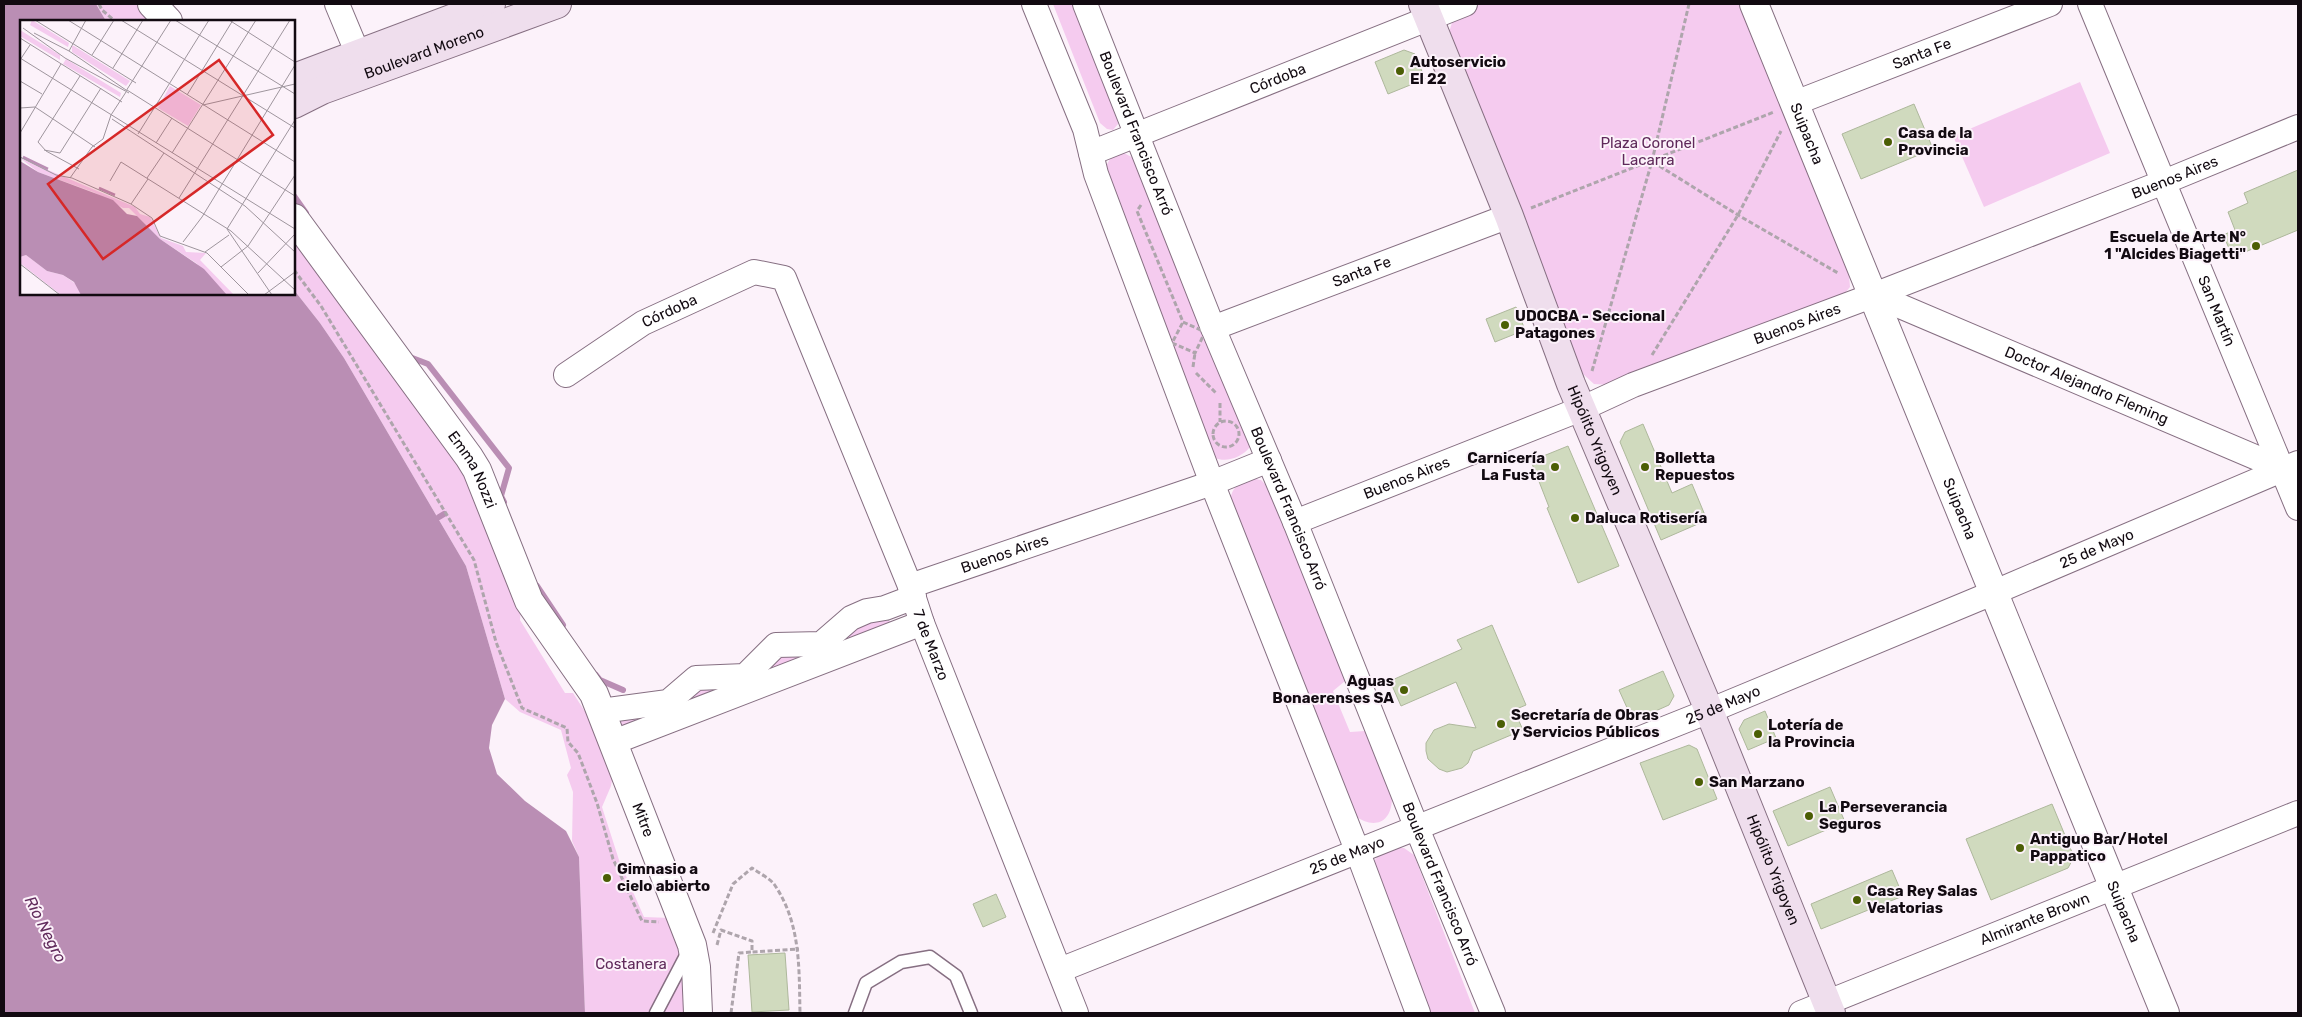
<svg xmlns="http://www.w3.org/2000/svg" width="2302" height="1017" font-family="Rubik,sans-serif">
<rect width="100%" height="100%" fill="#fcf2fa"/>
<!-- green -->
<path fill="#f5cbef" d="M96 4H142L158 21H106Z
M1053 4H1075L1119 115 1118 124 1113 130 1107 129 1100 123Z
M1480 4H1743L1849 275 1850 287 1845 293 1609 385 1594 384 1583 374 1449 37C1451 14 1461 12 1480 4Z
M2080 82 2110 153 1984 207 1953 136Z
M1124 153 1139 161 1250 437V447C1242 457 1227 463 1215 458L1104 170 1111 157Z
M294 233 463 465 521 607 520 620 565 693H573L593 724 614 769 611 786 602 807 619 860 644 917 671 918 685 949 690 1013H585L579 857 572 841 573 792 567 775 571 768 561 730 520 712 505 699 466 566 344 358 320 323 294 290Z
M1250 478 1261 480 1270 489 1345 681 1333 691 1350 732 1365 731 1392 799C1391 825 1372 829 1354 815L1230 504C1231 489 1236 484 1250 478Z
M869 621H902L835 647 855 626Z
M819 653 752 680 778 654Z
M740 683 623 728H617L614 717 693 688Z
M1393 848H1404L1414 855 1475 1013H1429L1374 871V861L1380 854Z"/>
<!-- water -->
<path fill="#ba8eb4" d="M4 4H96L106 21H21V294H294V290L320 323 344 358 466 566 505 699 492 725 489 748 497 774 525 801 566 831 579 857 585 1013H4Z"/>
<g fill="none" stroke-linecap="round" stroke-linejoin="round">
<!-- stream -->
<path stroke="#ba8eb4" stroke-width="6" d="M294 196 306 213
M407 356 428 364 509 468 501 496 504 502
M439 517 444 514
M537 586 563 625
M596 675 600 680 623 690"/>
</g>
<!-- building -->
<path fill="#d0dabe" stroke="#aeb89c" d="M1404 50 1415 54 1425 79 1388 94 1375 62Z
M1914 104 1933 149 1861 179 1842 134Z
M2298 170V230L2233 257 2223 235 2235 230 2228 212 2248 203 2244 193Z
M1516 307 1525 330 1495 342 1486 319Z
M1643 424 1672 493 1692 484 1707 520 1661 540 1620 442 1625 432Z
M1568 446 1619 566 1578 583 1547 508 1549 507 1531 461Z
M1492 625 1526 705 1514 710 1523 730 1473 751 1468 763 1462 768 1447 772 1439 769 1428 759 1426 751V743L1434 730 1449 724 1476 728 1456 682 1401 706 1390 681 1462 649 1457 640Z
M1663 671 1674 696 1669 705 1633 721 1619 690Z
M1765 711 1776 738 1748 750 1739 729 1744 720Z
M1689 745 1697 749 1717 799 1663 820 1640 763Z
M1830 787 1845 822 1788 846 1773 811Z
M2052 804 2074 857 2068 868 1991 900 1966 839Z
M1892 870 1903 896 1821 929 1811 904Z
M996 894 1006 917 983 927 973 904Z
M785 953 789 1010 752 1012 748 955Z"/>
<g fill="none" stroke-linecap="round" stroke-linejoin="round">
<defs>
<path id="service" d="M656 1013 689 950
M855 1013 866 983 901 962 930 957 956 976 971 1013"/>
<g id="minor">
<path d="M337 4 365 71"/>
<path d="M1034 4 1085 129 1096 174 1212 483 1357 850 1418 1013"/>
<path id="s1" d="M1085 4 1213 328 1295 522 1416 826 1493 1013"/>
<path id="s2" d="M2090 4 2298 508"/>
<path id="s3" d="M1795 103 2050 4"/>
<path id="s4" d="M1091 153 1465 4"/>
<path id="s5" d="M1874 295 2290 472"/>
<path id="s6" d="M1213 328 1509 216"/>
<path id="s7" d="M566 375 643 323 754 272 784 278 910 586 922 623 1076 1013"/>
<path id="s8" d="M1295 522 1581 409 1633 385 1874 295 2164 182 2298 127"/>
<path id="s9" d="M910 586 1212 483 1269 460"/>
<path d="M601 711 668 702 696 678 745 676 776 645 821 644 851 618 867 611 885 608 914 597"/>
<path d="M614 742 922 623"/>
<path id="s10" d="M1060 970 1709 711 1995 592 2298 463"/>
<path id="s11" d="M1801 1013 2298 813"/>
</g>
<g id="tertiary">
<path d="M152 4 168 21"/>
<path id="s12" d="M1754 4 2165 1013"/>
<path id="s13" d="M294 218 469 457 477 470 529 601 594 694 692 945 696 967 698 1013"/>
</g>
<g id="secondary">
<path id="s14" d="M1423 4 1509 216 1571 384 1704 698 1831 1013"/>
<path d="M294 78 491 4"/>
<path id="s15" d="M294 104 322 90 366 74 557 4"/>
</g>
</defs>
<!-- service casing -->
<use href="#service" stroke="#866f82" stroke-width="15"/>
<!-- minor casing -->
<use href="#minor" stroke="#866f82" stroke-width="26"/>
<!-- tertiary casing -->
<use href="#tertiary" stroke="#866f82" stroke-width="30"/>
<!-- secondary casing -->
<use href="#secondary" stroke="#866f82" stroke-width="30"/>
<!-- path -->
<path stroke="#aea5ac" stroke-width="3" stroke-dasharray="5 2.5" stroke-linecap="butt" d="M99 4 102 10 115 21
M1653 162 1738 215 1838 273
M1141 205 1137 211 1183 322
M1531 208 1774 112
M294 270 321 306 474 560 496 642 522 708 567 728 568 742 578 753 597 803 613 859 642 921 659 922
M1183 322 1205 332 1195 353 1172 343Z
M1652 355 1738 215 1781 131
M1193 367 1195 353
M1592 371 1652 161 1689 4
M1196 373 1216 393
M1220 403V422
M1213 434a13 13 0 1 1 26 0a13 13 0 1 1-26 0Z
M713 933 733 884 752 868C759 873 769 878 774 884 801 923 799 968 800 1013
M717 945 721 930 752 941V952L799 949
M731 1013 739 953 752 952"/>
<!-- service -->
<use href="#service" stroke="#fff" stroke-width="12"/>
<!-- minor -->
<use href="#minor" stroke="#fff" stroke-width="24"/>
<!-- tertiary -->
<use href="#tertiary" stroke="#fff" stroke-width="28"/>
<!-- secondary -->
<use href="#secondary" stroke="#efdeed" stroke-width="28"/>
</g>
<!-- markers -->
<g fill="#4b5e05" stroke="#fcf2fa" stroke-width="2">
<circle cx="1400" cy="71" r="5"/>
<circle cx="1888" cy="142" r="5"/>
<circle cx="2256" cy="246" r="5"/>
<circle cx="1505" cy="325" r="5"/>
<circle cx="1555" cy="467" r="5"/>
<circle cx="1645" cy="467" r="5"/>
<circle cx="1575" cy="518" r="5"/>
<circle cx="1404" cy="690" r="5"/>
<circle cx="1501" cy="724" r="5"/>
<circle cx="1758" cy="734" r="5"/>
<circle cx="1699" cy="782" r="5"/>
<circle cx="1809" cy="816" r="5"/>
<circle cx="2020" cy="848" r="5"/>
<circle cx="607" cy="878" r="5"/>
<circle cx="1857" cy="900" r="5"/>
</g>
<g text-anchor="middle" stroke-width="4" stroke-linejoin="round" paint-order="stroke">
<!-- street labels -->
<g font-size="15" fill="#120a11" stroke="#fcf2fa">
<text dy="5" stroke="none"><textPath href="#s15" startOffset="140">Boulevard Moreno</textPath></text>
<text dy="5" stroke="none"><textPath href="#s3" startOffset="136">Santa Fe</textPath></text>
<text dy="5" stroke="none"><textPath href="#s4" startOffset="201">Córdoba</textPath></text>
<text dy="5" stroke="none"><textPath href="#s1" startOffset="139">Boulevard Francisco Arró</textPath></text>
<text dy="5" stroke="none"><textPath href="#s12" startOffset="140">Suipacha</textPath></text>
<text dy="5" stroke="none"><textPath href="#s8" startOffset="945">Buenos Aires</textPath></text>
<text dy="5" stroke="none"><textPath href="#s6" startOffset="159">Santa Fe</textPath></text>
<text dy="5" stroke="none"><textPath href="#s7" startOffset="122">Córdoba</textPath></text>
<text dy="5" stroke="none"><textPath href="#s2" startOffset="332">San Martín</textPath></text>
<text dy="5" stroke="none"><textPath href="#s8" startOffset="540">Buenos Aires</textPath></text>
<text dy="5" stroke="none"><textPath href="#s5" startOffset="231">Doctor Alejandro Fleming</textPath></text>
<text dy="5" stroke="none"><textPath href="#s14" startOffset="469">Hipólito Yrigoyen</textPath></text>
<text dy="5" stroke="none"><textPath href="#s13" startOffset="309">Emma Nozzi</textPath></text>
<text dy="5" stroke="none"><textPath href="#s8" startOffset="120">Buenos Aires</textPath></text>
<text dy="5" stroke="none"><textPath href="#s12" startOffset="545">Suipacha</textPath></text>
<text dy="5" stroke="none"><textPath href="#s1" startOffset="544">Boulevard Francisco Arró</textPath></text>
<text dy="5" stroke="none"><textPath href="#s10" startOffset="1119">25 de Mayo</textPath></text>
<text dy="5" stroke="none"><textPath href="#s9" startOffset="100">Buenos Aires</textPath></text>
<text dy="5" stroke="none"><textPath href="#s7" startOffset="641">7 de Marzo</textPath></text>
<text dy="5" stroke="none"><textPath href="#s10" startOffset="714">25 de Mayo</textPath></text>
<text dy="5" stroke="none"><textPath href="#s13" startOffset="701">Mitre</textPath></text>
<text dy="5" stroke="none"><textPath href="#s10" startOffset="309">25 de Mayo</textPath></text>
<text dy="5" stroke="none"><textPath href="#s14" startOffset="934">Hipólito Yrigoyen</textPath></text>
<text dy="5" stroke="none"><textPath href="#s1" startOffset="949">Boulevard Francisco Arró</textPath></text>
<text dy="5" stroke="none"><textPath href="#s12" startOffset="980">Suipacha</textPath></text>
<text dy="5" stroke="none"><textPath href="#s11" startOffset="252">Almirante Brown</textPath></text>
</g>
<!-- poi labels -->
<g font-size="15" font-weight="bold" fill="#120a11" stroke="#fcf2fa" text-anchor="start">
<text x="1410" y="67">Autoservicio<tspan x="1410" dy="17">El 22</tspan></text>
<text x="1898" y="138">Casa de la<tspan x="1898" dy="17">Provincia</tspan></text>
<text x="2246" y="242" text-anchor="end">Escuela de Arte N°<tspan x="2246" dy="17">1 "Alcides Biagetti"</tspan></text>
<text x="1515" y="321">UDOCBA - Seccional<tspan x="1515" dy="17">Patagones</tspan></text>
<text x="1545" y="463" text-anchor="end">Carnicería<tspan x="1545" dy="17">La Fusta</tspan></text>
<text x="1655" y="463">Bolletta<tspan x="1655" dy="17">Repuestos</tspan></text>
<text x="1585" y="523">Daluca Rotisería</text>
<text x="1394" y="686" text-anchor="end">Aguas<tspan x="1394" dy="17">Bonaerenses SA</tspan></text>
<text x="1511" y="720">Secretaría de Obras<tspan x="1511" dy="17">y Servicios Públicos</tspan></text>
<text x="1768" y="730">Lotería de<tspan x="1768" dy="17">la Provincia</tspan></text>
<text x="1709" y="787">San Marzano</text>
<text x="1819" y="812">La Perseverancia<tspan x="1819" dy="17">Seguros</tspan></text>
<text x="2030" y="844">Antiguo Bar/Hotel<tspan x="2030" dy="17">Pappatico</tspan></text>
<text x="617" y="874">Gimnasio a<tspan x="617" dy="17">cielo abierto</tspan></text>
<text x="1867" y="896">Casa Rey Salas<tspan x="1867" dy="17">Velatorias</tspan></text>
</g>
<!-- park labels -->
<g font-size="15" fill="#5f295a" stroke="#fcf2fa">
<text x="1648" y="148">Plaza Coronel<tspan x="1648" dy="17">Lacarra</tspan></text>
<text x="631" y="969">Costanera</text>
</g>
<!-- water labels -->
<g font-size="16" font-style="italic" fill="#612b5c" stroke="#fcf2fa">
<text transform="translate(46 929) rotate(63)" y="6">Río Negro</text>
</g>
</g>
<!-- overview -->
<g transform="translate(20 20)">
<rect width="275" height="275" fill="#fcf2fa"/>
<path d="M12 0 49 23 48 27 10 5ZM0 10 40 35V40L0 16ZM52 26H54L110 61 106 66 52 32ZM46 39 101 73 100 77 43 44ZM150 66 181 85 168 106 138 88ZM0 138 115 187 120 194 130 197 141 218 163 226 166 232 186 233 180 240 214 275H207L176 243 140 219 109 188H103L73 172 18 152ZM6 235 27 251 43 255 72 275H41L0 243V237Z" fill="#f5cbef"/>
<path d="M0 141 18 152 93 180 107 194 117 196 140 219 184 249 207 275H61L54 262 43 255 27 251 6 235 0 237Z" fill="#ba8eb4"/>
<path fill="none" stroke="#ba8eb4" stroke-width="2.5" d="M3 137 28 149M79 168 95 175"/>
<path fill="none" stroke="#9e959d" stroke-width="1" d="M15 0 116 63M48 0 275 142M101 0 275 108M155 0 275 74M209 0 275 42M3 8 45 38 109 73M14 13 49 31 106 70M0 18 102 82M49 31 66 0M72 35 94 0M0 38 275 209M0 40 10 25M93 48 123 0M0 61 22 74M107 70 275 176M106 71 151 0M167 75 213 0M183 85 275 64M0 88 15 87 75 127M92 99 225 186 275 232M0 113 41 44M118 114 189 0M136 123 152 98M24 130 40 133 81 68M152 133 236 0M0 137 36 155 52 158 111 184 132 198 140 216 187 233 229 275M59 149 26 131 18 122 60 56M50 158 72 127 83 119 91 95 106 72M127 158 144 133M90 161 101 142 211 211 275 270M159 178 270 0M111 184 128 159M207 209 275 100M207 209 252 275M163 222 182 197 275 45M185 232 209 215M0 244 40 275M201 247 228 226 275 155M238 253 275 214M244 275 275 252"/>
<path fill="#d62828" fill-opacity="0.15" stroke="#d62828" stroke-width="2.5" d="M199 40 253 115 83 239 28 164Z"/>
<rect width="275" height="275" fill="none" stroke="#120a11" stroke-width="2.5"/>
</g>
<!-- border -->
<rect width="2302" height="1017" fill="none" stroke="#120a11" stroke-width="10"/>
</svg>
